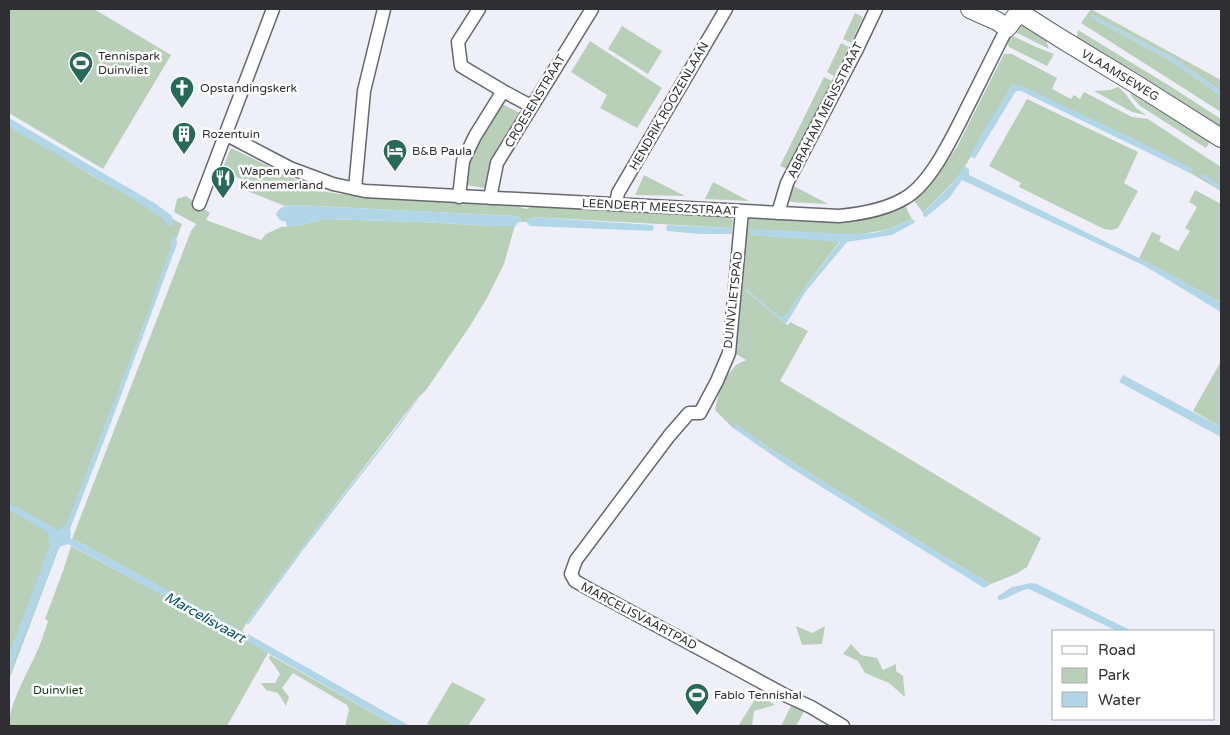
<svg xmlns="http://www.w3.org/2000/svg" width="1230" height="735" font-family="'Varela Round',sans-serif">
<rect width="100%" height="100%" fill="#efeffa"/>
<!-- green -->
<path fill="#b8d0b8" d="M9 9H94L171 55 103 169 9 113Z
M1091 9 1221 80V91L1172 57 1092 15 1091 17 1097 21 1171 61 1221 96V112L1081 23Z
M855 13 863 17 851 43 843 39Z
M1031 24 1043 32 1049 49 1013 31 1017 26Z
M622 26 662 51 648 74 608 49Z
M1078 30 1173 88 1221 119V132L1076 40Z
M1013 36 1036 47 1054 54 1047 66 1009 47 1007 41Z
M590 41 662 88 637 128 600 108 607 95 571 72Z
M841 43 849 47 834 76 827 72Z
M1004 54H1012L1057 78 1052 89 1071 99 1074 95 1080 99 1084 92 1132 117 1148 119 1221 167V191L1156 153 1013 84 970 158 959 176 923 213 913 199 938 174 957 147Z
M824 77 832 81 787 169 780 166Z
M1127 86 1211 140 1206 148 1140 106 1132 97Z
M1118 87 1124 92 1136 108 1146 115 1132 112 1094 91 1110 90Z
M1027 99 1138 152 1124 183 1138 191 1118 228 1112 230 1104 229 1019 187 1021 183 989 166Z
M502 104 520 113 493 157 485 188 466 185 468 168 477 145 488 125Z
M9 124 91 175 182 224 9 680Z
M231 148 320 191 340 194 517 204 522 208 527 209 532 205 622 211 637 210V212L649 213V211L729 216 733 220 732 228 531 217 527 222H522L520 218 515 216 295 205 285 206 247 191 250 183 230 174 221 172Z
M644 175 685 196 635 195Z
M713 182 749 201 705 199Z
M792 185 828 204 791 202 787 197Z
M1195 190 1221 204V298L1219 301 1139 258 1152 232 1161 236 1159 241 1178 251 1190 231 1185 228 1197 207 1189 202Z
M186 196 210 213 206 220 261 240 266 234 281 227 295 226 326 219 420 222 494 226 515 225 504 264 487 298 470 326 426 390 420 396H419L311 536 246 623 241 634 268 653 227 726H9C9 700 33 665 42 639 44 633 46 627 48 621L45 619 63 571 71 546 138 582 231 628 143 577 85 545 72 539 191 231 196 224 174 212 177 199Z
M904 204 912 219 889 229 852 236 752 235 840 241 803 290 787 314 784 317H779L747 290 746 291 786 324 788 325 790 322 808 331 780 381 1041 538 1027 567 1016 574 991 584 948 559 774 451 736 425 733 428 715 410 721 383 736 365 746 360 733 352 747 219 753 217 837 220 864 219 886 213Z
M1221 361V427L1193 411Z
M796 626 812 633 825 626 822 644 802 645Z
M851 644 861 655 877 658 883 670 896 664V671L903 676 905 697 889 683 865 673 858 661 843 654Z
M270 655 396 726H345L349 710 347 705 293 673 282 688 289 697 286 706 278 693 266 690 261 683H275L280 674 269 658Z
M452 682 486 699 468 726H431L427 724Z
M759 693 775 705 754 711 752 726H738Z
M793 702 806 708 796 726H781Z"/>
<!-- water -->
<path fill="#b0d6e8" d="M1092 15 1172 57 1221 91V96L1171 61 1097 21 1090 17Z
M1013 84 1029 89 1146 145 1193 169 1190 173 1021 91H1016L975 158H973L970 155 988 123Z
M9 118 156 204 172 216 173 225 169 226 163 219 135 200 9 127Z
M964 166 969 169V175L1147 262 1221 302V312L1145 266 962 180 949 198 926 217 923 216V213L952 184Z
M295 205 515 216 520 218 522 222 517 223 516 226H494L420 222 326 219 295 226 287 227 286 222 280 220 276 215C278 206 287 206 295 205Z
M531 217 653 225 654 228 652 231 530 226 527 223V220Z
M912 219 915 221 914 223 892 235 847 242 806 291 786 324 746 291 747 290 779 316 784 317 787 314 803 290 840 242 752 235 750 231V229L849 234 873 233 889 229Z
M667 225 732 228V234H700L667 231 666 228Z
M173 236H176L177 244 110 425 70 529 71 534 70 538 85 545 253 637 410 726H396L268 653 68 544 59 547 9 675V655L50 545 48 533 39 527 9 510V503L58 530 66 525 144 324 169 252 171 246V237Z
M1123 375 1221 427V437L1119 382Z
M419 396H420L402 422 303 550 248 625 246 623 311 536 399 424Z
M736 424 774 451 948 559 991 584 984 588 788 466 733 428Z
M1031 583 1037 584 1132 631H1117L1029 589C1017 590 1009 600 998 600V596L1012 587Z"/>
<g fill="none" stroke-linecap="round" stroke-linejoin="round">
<!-- stream -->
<path stroke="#b0d6e8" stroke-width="4" d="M1203 176 1221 188"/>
<defs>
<path id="street" d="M479 9 458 42 461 66 503 91 531 106
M225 134 290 168 333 184 365 191 839 216C860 214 887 209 905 198 933 182 956 129 971 100 983 76 995 52 1007 28
M355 189 364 91 384 9
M459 197 463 161 475 136 503 91
M490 198 497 163 592 9
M199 204 273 9
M616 204 618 193 726 9
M742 211 729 353 717 381 700 413H689L669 436 576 560 571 574 575 581 589 589 787 696 811 707 843 726
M778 213 787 183 857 49 876 9"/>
<path id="secondary" d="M970 9 997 21 1007 28 1019 12 1020 9
M1019 12 1060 38 1134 83 1221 138"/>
</defs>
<!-- street casing -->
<use href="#street" stroke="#666770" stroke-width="15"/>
<!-- secondary casing -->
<use href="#secondary" stroke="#666770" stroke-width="20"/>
<!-- street -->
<use href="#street" stroke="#fff" stroke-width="12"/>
<!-- secondary -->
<use href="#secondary" stroke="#fff" stroke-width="18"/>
</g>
<!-- icons -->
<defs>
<symbol id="stadium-pin" viewBox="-11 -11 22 30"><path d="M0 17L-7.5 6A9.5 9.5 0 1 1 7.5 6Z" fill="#286a5a" stroke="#fff"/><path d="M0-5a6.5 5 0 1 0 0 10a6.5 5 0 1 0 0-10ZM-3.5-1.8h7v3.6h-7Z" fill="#fff"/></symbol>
<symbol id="church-pin" viewBox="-11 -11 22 30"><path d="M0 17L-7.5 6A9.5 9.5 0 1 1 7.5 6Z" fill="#286a5a" stroke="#fff"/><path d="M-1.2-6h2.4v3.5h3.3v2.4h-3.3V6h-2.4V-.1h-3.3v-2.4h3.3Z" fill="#fff"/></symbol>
<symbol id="building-pin" viewBox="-11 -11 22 30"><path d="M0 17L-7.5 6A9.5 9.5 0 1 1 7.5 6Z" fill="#286a5a" stroke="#fff"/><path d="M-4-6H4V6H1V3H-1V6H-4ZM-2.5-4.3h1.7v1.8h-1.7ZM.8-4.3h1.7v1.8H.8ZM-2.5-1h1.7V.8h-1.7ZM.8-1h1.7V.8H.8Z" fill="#fff"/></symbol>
<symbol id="hotel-pin" viewBox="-11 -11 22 30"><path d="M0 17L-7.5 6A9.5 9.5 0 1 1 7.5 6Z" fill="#286a5a" stroke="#fff"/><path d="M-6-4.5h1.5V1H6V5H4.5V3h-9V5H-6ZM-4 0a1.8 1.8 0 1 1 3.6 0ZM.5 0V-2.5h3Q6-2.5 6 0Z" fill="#fff"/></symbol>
<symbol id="restaurant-pin" viewBox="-11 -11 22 30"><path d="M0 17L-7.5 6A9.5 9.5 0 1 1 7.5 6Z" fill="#286a5a" stroke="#fff"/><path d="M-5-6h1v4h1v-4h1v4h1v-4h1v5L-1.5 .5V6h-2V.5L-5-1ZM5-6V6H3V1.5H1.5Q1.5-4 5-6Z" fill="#fff"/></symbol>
</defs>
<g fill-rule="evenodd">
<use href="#stadium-pin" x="67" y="49" width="28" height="38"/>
<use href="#church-pin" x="168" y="74" width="28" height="38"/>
<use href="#building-pin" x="170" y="120" width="28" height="38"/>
<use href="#hotel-pin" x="381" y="137" width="28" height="38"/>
<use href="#restaurant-pin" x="209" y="164" width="28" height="38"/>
<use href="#stadium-pin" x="683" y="681" width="28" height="38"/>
</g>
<g text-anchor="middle" stroke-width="5" stroke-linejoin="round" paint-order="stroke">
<!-- poi labels -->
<g font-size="12" fill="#2f2f33" stroke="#fff" text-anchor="start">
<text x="98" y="60">Tennispark<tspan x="98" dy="14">Duinvliet</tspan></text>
<text x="200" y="92">Opstandingskerk</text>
<text x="202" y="138">Rozentuin</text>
<text x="412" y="155">B&amp;B Paula</text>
<text x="240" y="175">Wapen van<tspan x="240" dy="14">Kennemerland</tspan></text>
<text x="714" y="699">Fablo Tennishal</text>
</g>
<!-- street labels -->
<g font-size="12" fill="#2f2f33" stroke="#fff">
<text transform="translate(1120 75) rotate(31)" y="4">VLAAMSEWEG</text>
<text transform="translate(535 101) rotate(-59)" y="4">CROESENSTRAAT</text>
<text transform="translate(669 106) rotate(-60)" y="4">HENDRIK ROOZENLAAN</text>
<text transform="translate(825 110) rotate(-63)" y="4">ABRAHAM MENSSTRAAT</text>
<text transform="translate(660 207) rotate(3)" y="4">LEENDERT MEESZSTRAAT</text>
<text transform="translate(733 300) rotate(-84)" y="4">DUINVLIETSPAD</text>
<text transform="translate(639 616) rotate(28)" y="4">MARCELISVAARTPAD</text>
</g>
<!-- park labels -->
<g font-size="12" fill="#133b17" stroke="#fff">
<text x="58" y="694">Duinvliet</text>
</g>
<!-- water labels -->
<g font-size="14" font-style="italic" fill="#035169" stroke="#fff">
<text transform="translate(205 617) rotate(29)" y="5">Marcelisvaart</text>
</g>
</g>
<!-- border -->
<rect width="1230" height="735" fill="none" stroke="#2f2f33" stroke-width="20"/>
<!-- legend -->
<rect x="1052" y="630" width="162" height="90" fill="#ffffff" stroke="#acacad"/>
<rect x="1062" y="646" width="25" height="8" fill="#ffffff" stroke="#acacad"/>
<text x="1098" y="655" font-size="15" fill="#2f2f33">Road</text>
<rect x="1062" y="668" width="25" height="15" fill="#b8d0b8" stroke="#acacad"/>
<text x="1098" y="680" font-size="15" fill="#2f2f33">Park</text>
<rect x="1062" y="692" width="25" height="15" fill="#b0d6e8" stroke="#acacad"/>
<text x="1098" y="705" font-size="15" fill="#2f2f33">Water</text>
</svg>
